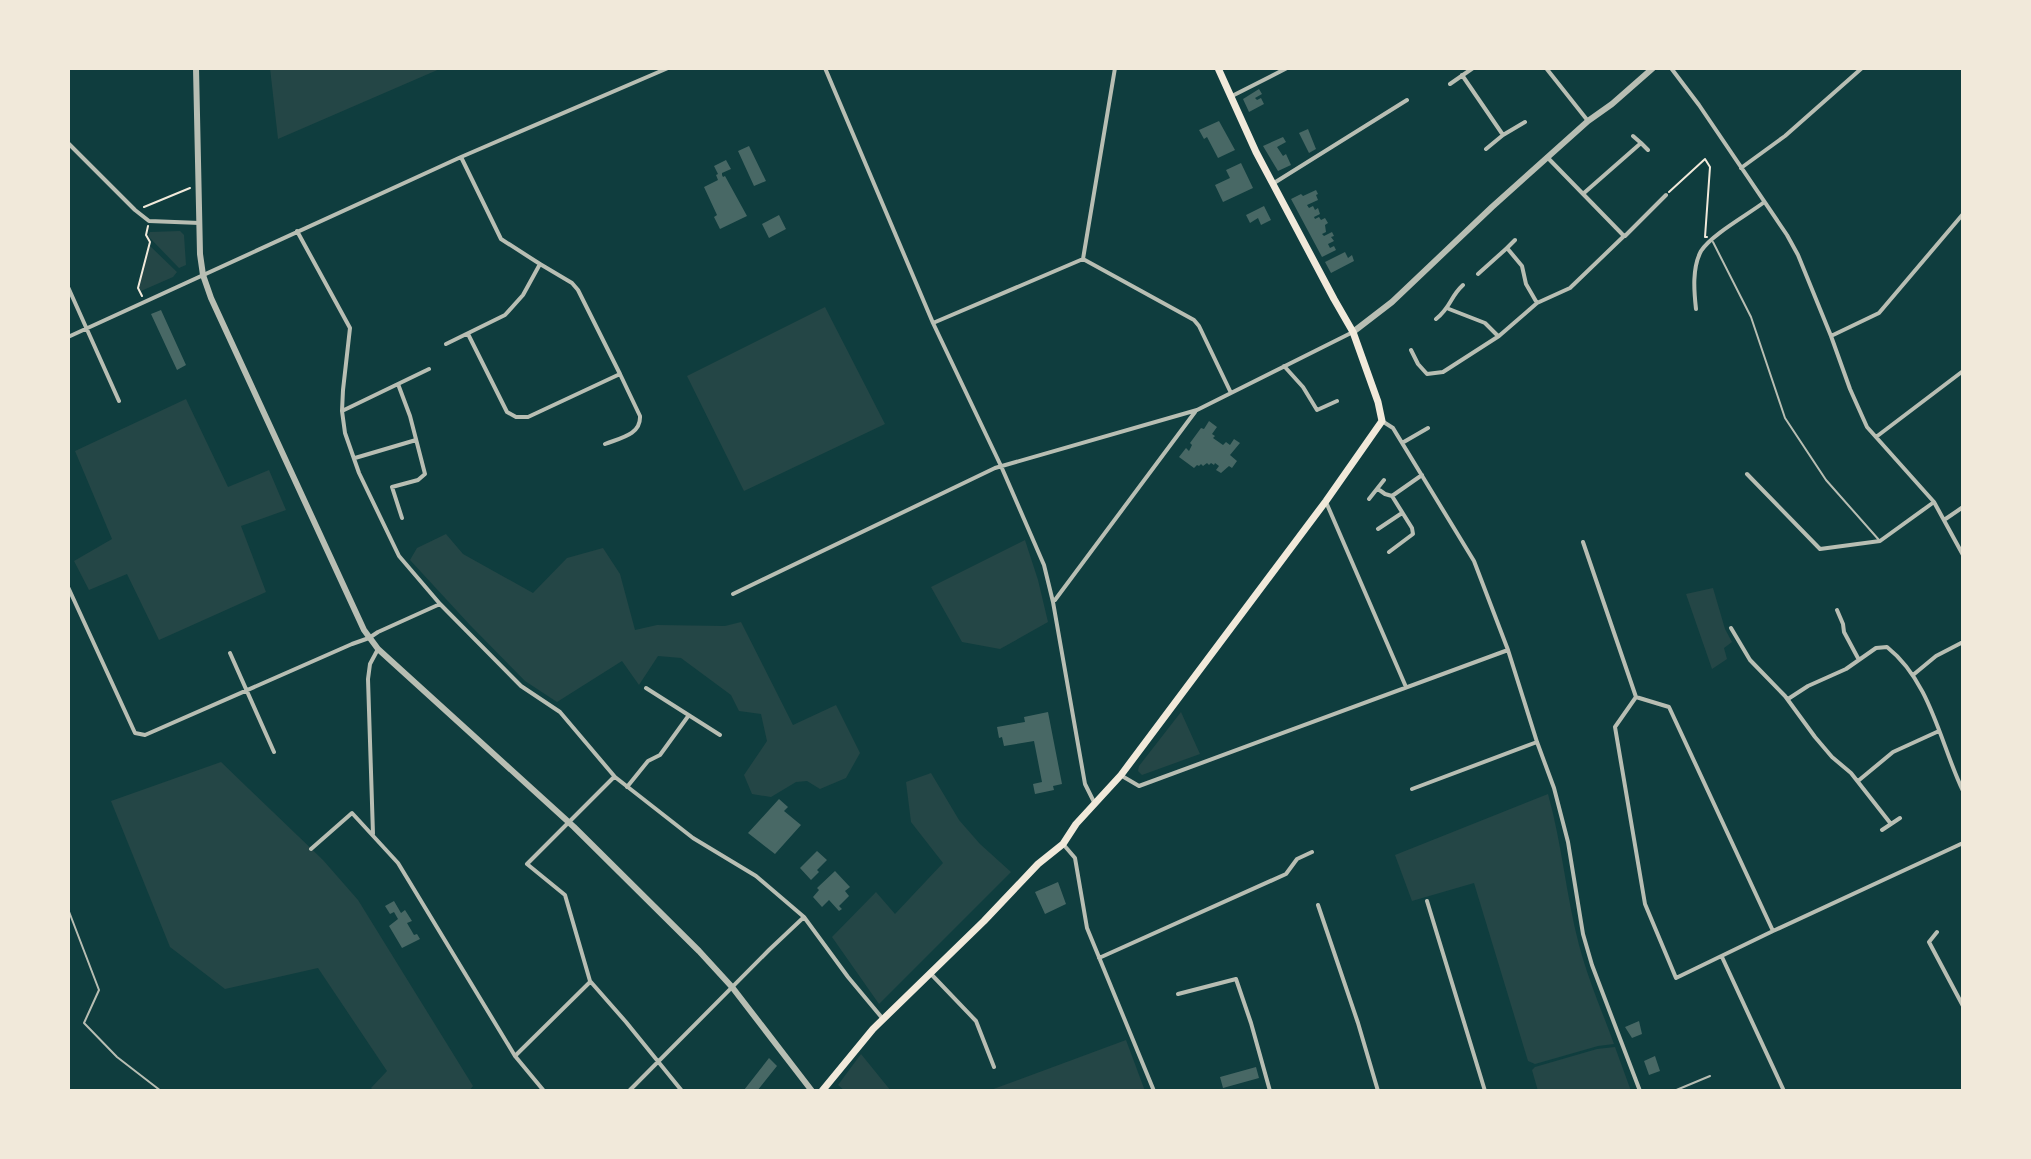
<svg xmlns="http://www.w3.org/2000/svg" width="2031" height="1159" font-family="Arial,sans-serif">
<rect width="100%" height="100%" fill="#0f3d3e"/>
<!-- green -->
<path fill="#244646" d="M270 68H442L278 139Z
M180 231 184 235 186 265 179 268 148 236 150 232Z
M150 246 177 272 173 277 141 291 139 287Z
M825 307 885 424 744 491 687 376Z
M186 399 228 487 269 470 286 510 241 526 266 592 159 640 127 574 89 590 74 561 112 539 75 451Z
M446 534 463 554 533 593 567 558 603 548 620 574 635 630 657 625 725 626 741 622 793 725 836 705 860 753 846 778 820 789 807 781 796 782 771 797 752 794 744 775 767 741 761 714 739 711 731 695 681 658 658 656 639 685 622 661 557 702 525 681 469 624 410 560 417 548Z
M1025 540 1038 580 1048 622 1000 649 962 642 931 587Z
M1713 588 1725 629 1732 642 1724 648 1727 659 1712 669 1686 594Z
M1181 712 1200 754 1142 775 1138 771 1139 766Z
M221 762 323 860 358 900 473 1086 469 1091H374L371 1088 387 1071 318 968 225 989 170 947 111 801Z
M931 773 959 820 980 844 1011 872 879 1004 832 937 876 892 895 914 943 863 911 822 906 782Z
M1548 794C1562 844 1566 895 1579 945 1588 979 1602 1011 1614 1044L1598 1046 1535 1064 1528 1061 1474 883 1412 901 1395 855Z
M1126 1040 1145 1091H988Z
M1615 1047 1631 1091H1538L1532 1070 1535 1067 1597 1049Z
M861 1054 891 1091H845L838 1085Z"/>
<!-- building -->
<path fill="#486865" d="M1259 89 1262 94 1255 98 1257 100 1261 98 1264 104 1249 112 1243 99Z
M1219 121 1235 150 1218 158 1207 137 1204 139 1199 130Z
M1308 129 1316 149 1309 153 1299 133Z
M1283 137 1286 142 1277 147 1283 156 1286 154 1291 165 1278 171 1263 146Z
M749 146 766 181 754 186 738 151Z
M726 160 731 169 722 173V175L723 177 725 176 747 216 720 229 714 217 717 215 704 187 718 180 716 175 718 174 714 166Z
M1241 163 1253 188 1223 202 1215 185 1230 178 1226 170Z
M1316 190 1318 194 1316 195 1318 200 1307 205 1309 208 1313 206 1315 210 1318 208 1320 214 1314 217 1315 219 1319 217 1321 220 1325 218 1328 223 1325 225 1326 232 1322 234 1324 236 1332 232 1334 236 1331 237 1334 241 1328 244 1330 248 1334 246 1336 250 1322 257 1291 199 1301 194 1303 196Z
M1264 206 1271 220 1261 225 1258 218 1250 223 1246 215Z
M779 215 786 229 769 238 762 224Z
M1345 252 1348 258 1352 255 1354 261 1331 273 1325 262Z
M161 310 186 365 177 370 151 314Z
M1209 421 1217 427 1212 434 1215 436 1213 438 1223 445 1226 442 1230 445 1234 439 1240 443 1230 455 1237 461 1232 468 1229 466 1221 473 1216 470 1219 466 1215 463 1214 465 1211 463 1209 465 1207 463 1203 466 1201 464 1199 466 1197 465 1194 468 1179 457 1186 448 1189 451 1192 445 1190 443 1201 428 1204 429Z
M1048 712 1062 784 1053 786 1054 790 1035 794 1033 784 1042 782 1034 741 1004 746 1002 737 999 738 997 727 1025 722 1024 717Z
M779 799 788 807 784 811 801 825 775 854 748 833Z
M817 851 827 860 817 870 819 872 811 880 800 868Z
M835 871 850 887 845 891 849 896 839 906 842 909 839 911 829 900 822 907 813 897 819 890 817 888Z
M1058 882 1066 904 1045 914 1035 892Z
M394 901 401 913 405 910 412 921 407 923 414 935 417 934 420 939 402 948 389 926 398 919 394 912 390 914 385 906Z
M1639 1021 1642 1034 1632 1038 1625 1027Z
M1655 1056 1660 1071 1649 1075 1644 1061Z
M769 1058 777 1066 757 1091H745L744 1090Z
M1256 1067 1259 1078 1223 1088 1220 1077Z"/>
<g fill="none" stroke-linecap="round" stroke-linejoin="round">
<!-- path -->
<path stroke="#f1e9da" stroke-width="2" d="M1669 192 1705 159 1710 167 1705 237H1707
M144 207 190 188
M142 296 138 288 150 242 146 235 148 226"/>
<!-- service -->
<path stroke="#b8beb3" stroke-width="2" d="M1713 242 1751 317 1785 418 1826 480 1879 540
M68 909 99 990 84 1023 117 1057 161 1091
M1674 1091 1710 1076"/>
<!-- minor -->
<path stroke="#b8beb3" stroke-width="4" d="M825 68 933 323 1001 466 1044 565 1053 602 1085 784 1094 802
M1546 68 1588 121
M1671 68 1699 105 1787 235 1798 255 1831 336 1850 389 1867 427 1934 502 1963 555
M1462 75 1503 135
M1450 84 1473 68
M1232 96 1287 68
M68 143 135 210 149 221 200 223
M1641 143 1648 150
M1486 149 1503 135 1525 122
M461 157 501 239 540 264
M1741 168 1785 136 1862 68
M1274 183 1407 100
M1584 193 1641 143 1633 136
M297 231 350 328 343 390 342 411 345 433 359 473 399 556 440 604 521 686 560 712 615 777 693 838 756 876 804 917 848 977 883 1019
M1625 236 1666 195
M1507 248 1515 240
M1083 259 1115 68
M1478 274 1507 248 1522 266 1526 284 1537 303
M68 287 119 401
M1449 309 1485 323 1498 336
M1696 309C1694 291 1692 268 1701 251 1711 235 1747 215 1763 203
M1436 319C1452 306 1449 298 1463 285
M933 323 1083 259 1194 320 1199 326 1231 393
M1831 336 1879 313 1963 214
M68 337 461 157 668 68
M446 344 505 315 523 295 540 264 572 283 578 290 620 374 528 417H516L507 412 468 334
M1411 350 1418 364 1427 374 1443 372 1499 336 1537 303 1570 288 1624 236 1547 157
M1284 366 1303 387 1317 410 1337 401
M398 384 410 416 425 474 418 480 392 487 402 518
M342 411 429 369
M1382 421 1393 428 1396 433 1474 561 1508 650 1537 742 1554 788 1568 842 1583 934 1592 965 1640 1091
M1876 437 1963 371
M1402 443 1428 428
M605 444C620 438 641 435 640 416L620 374
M355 458 416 440
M1747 474 1820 549 1880 541 1934 502
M1378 489 1385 494 1392 496 1422 475
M1369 499 1384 480
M1326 502 1406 687
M1944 520 1963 507
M1378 529 1402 513
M1583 542 1636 697
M1389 552 1413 534 1412 528 1392 496
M68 587 135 733 145 735 352 644 369 638 378 632 440 604
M733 594 995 468 1197 410 1351 333
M1055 600 1195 412
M1837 610 1843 624 1844 632 1859 660
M1731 628 1750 660 1785 696 1815 737 1832 757 1851 773 1891 824
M230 653 274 752
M1913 675 1936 656 1963 642
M646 688 720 735
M1636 697 1669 707 1773 931 1676 978 1645 904 1615 727Z
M1788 699 1808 686 1846 669 1876 648 1887 647C1931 682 1940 743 1963 791
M1122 776 1139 786 1508 650
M614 777 527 864 565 895 590 981 626 1022 682 1091
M1858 781 1893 752 1939 731
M627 787 648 761 660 755 689 715
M1412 789 1537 742
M1882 830 1900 818
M373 834 368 679 370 664 378 649
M1063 844 1075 858 1087 928 1154 1091
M311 849 352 813 398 863 515 1056 544 1091
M1427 901 1485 1091
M1318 905 1358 1023 1378 1091
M1773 931 1963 843
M1937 932 1929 942 1963 1006
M1722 957 1784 1091
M1099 958 1286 874 1297 859 1312 852
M931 974 976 1021 994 1067
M1178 994 1236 979 1251 1023 1270 1091
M515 1056 590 982
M629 1091 769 950 804 917"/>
<!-- tertiary -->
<path stroke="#b8beb3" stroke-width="6" d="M196 68 200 254 203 275 211 298 364 630 378 649 574 827 699 951 732 987 812 1091
M1353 332 1392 302 1492 207 1588 121 1612 104 1653 68"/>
<!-- primary -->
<path stroke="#f1e9da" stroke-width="7" d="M822 1091 873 1029 984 921 1038 864 1063 844 1076 824 1121 775 1326 501 1382 421 1378 402 1353 332 1334 299 1256 152 1218 68"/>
</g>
<!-- border -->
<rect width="2031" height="1159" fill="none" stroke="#f1e9da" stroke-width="140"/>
</svg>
